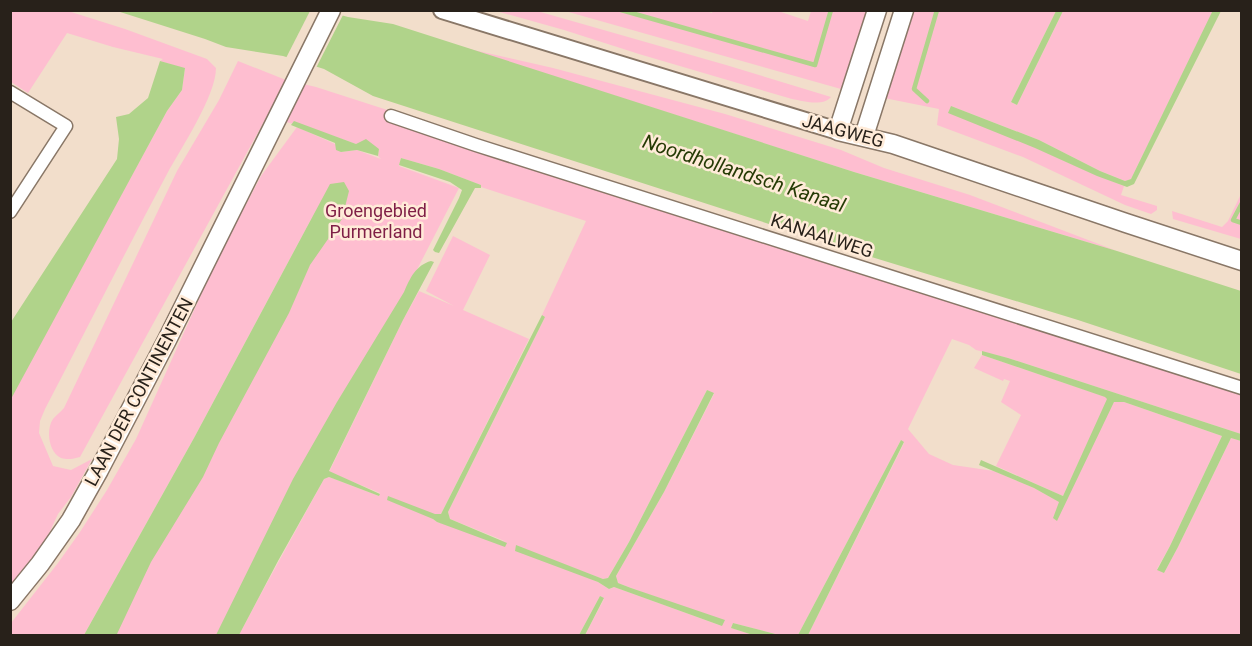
<svg xmlns="http://www.w3.org/2000/svg" width="1252" height="646" font-family="Roboto,sans-serif">
<rect width="100%" height="100%" fill="#f2decb"/>
<!-- green -->
<path fill="#febed0" fill-rule="evenodd" d="M703 10 712 13 713 10H775L808 21 811 11H869L841 89 565 11Z
M11 11H68L125 29 207 59 216 68C216 96 181 148 167 174 125 252 86 331 45 409L40 421 39 433 53 466 71 470 92 459 71 497 58 514 41 551 11 591 10 399 167 111 182 90 185 69 160 61 163 59 113 47 67 33 28 93 11 82Z
M496 11H537L726 65 831 97C822 107 804 101 792 99L639 54 564 30Z
M910 11H1056L1011 102 1017 105 1063 11H1213L1131 179 1125 181 1100 171 1039 140 951 106C1008 134 1065 163 1124 186L1121 195 1157 206V210L1151 214 1125 205 1023 157 937 125 939 109 884 98Z
M465 48 553 68 725 114 841 150 884 168 970 195 1117 251 854 172Z
M238 61 286 80 316 87 434 125 925 294 1117 354 1241 395V434L1008 358 976 350 969 345 952 339 908 429 929 454 953 465 994 471 1034 488 1060 502 1053 518 1114 402H1124L1222 436 1170 546 1157 569 1164 573 1178 547 1231 438 1241 441V635H808L904 443 901 440 798 635H779L733 623 731 628 753 635H585L604 599 600 596 579 635H239L257 601 324 479 329 477 379 496 380 493 329 472 403 320 419 291 454 306 426 291 453 236 490 255 463 310 529 339 441 514H436L433 519 437 522 507 542 450 519 448 512 545 317 542 315 586 221 481 187V185L439 169 401 158 399 166 459 188 229 635H98L315 212 194 438 84 635 11 636V623L58 563 80 532 107 490 136 439 218 257 261 176 297 127 335 144 341 152 357 150 381 159 378 156 379 149 356 144 294 122 293 124 267 116 80 457C73 459 68 460 61 458 48 452 46 429 53 419 56 415 61 412 64 408L177 171 219 100ZM707 390 714 394 664 492 616 576 618 583 663 600 722 626 614 587 609 589 598 582 516 546 603 579 608 578 629 542Z
M1241 194V239L1173 219 1172 211 1222 227 1228 221Z
M982 355 1106 397 1108 399 1063 496 996 466 1021 415 1001 402 1010 381 1004 379 1003 381 974 368Z"/>
<!-- water -->
<path fill="#b0d38a" d="M1213 10 1221 11 1141 170 1134 184 1127 187 1097 176 1035 148 948 113 951 106 1039 140 1100 171 1125 181 1131 179Z
M117 11H326L348 17 393 24 854 172 1117 251 1241 291V374L1078 320 865 255 373 96 324 69 283 56 226 47 205 39Z
M1056 11H1063L1017 105 1011 102Z
M160 61 185 68 182 90 167 111 11 399V322L117 159 119 139 116 117 129 114 148 98Z
M294 121 356 144 366 139 379 149 378 156 357 150 341 152 336 150 335 143 291 125Z
M401 158 439 169 481 185V188H475L439 253 435 252 433 250 459 198 462 190 450 182 399 165Z
M344 182 349 191 342 219 310 265 289 313 219 443 203 477 151 562 117 634 116 636 84 635 194 438 330 184Z
M431 261 434 262 403 320 329 471 380 494 379 496 329 477 324 479 278 561 239 635H216L293 479 337 402 404 292C410 278 416 265 431 261Z
M542 315 545 317 448 512 450 519 507 543 505 547 437 522 433 519 387 500 388 496 435 514H441Z
M982 351 1008 358 1241 434V441L1231 438 1178 547 1164 573 1157 570 1170 546 1222 436 1124 402H1114L1057 521 1053 518 1059 502 1034 488 979 465 981 460 1063 496 1107 399 1105 397 982 355Z
M707 390 714 393 664 492 616 576 618 583 631 588 725 620 722 626 614 587 609 589 598 582 515 551 516 545 603 579 608 578 629 542Z
M901 440 904 442 808 635H798Z
M600 596 604 598 585 635H579Z
M733 623 779 635H753L731 628Z"/>
<!-- pier -->
<path fill="#f2decb" d="M336 10 344 13 315 70 285 60 310 11Z"/>
<g fill="none" stroke-linecap="round" stroke-linejoin="round">
<!-- stream -->
<path stroke="#b0d38a" stroke-width="4.5" d="M621 10 815 65 831 10
M927 101 914 89 937 10
M1242 203 1233 220 1242 223"/>
<defs>
<path id="street" d="M10 92 66 126 10 212
M391 116 476 145 1242 388"/>
<path id="secondary" d="M442 10 838 131"/>
<path id="primary" d="M877 10 838 131 893 144 1126 223 1242 261
M864 136 904 10
M10 601 40 564 71 520 99 470 167 340 331 10"/>
</defs>
<!-- street casing -->
<use href="#street" stroke="#897767" stroke-width="15"/>
<!-- secondary casing -->
<use href="#secondary" stroke="#897767" stroke-width="20"/>
<!-- primary casing -->
<use href="#primary" stroke="#897767" stroke-width="21"/>
<!-- street -->
<use href="#street" stroke="#fff" stroke-width="12"/>
<!-- secondary -->
<use href="#secondary" stroke="#fff" stroke-width="16"/>
<!-- primary -->
<use href="#primary" stroke="#fff" stroke-width="18"/>
</g>
<g text-anchor="middle" stroke-width="5" stroke-linejoin="round" paint-order="stroke">
<!-- street labels -->
<g font-size="18" fill="#28211a" stroke="#ffebd8">
<text transform="translate(843 131) rotate(15)" y="6">JAAGWEG</text>
<text transform="translate(822 236) rotate(18)" y="6">KANAALWEG</text>
<text transform="translate(139 392) rotate(-62)" y="6">LAAN DER CONTINENTEN</text>
</g>
<!-- park labels -->
<g font-size="18" fill="#7f1e46" stroke="#ffebd8">
<text x="376" y="217">Groengebied<tspan x="376" dy="21">Purmerland</tspan></text>
</g>
<!-- water labels -->
<g font-size="20" font-style="italic" fill="#263b05" stroke="#ffebd8">
<text transform="translate(744 173) rotate(18)" y="7">Noordhollandsch Kanaal</text>
</g>
</g>
<!-- border -->
<rect width="1252" height="646" fill="none" stroke="#28211a" stroke-width="24"/>
</svg>
